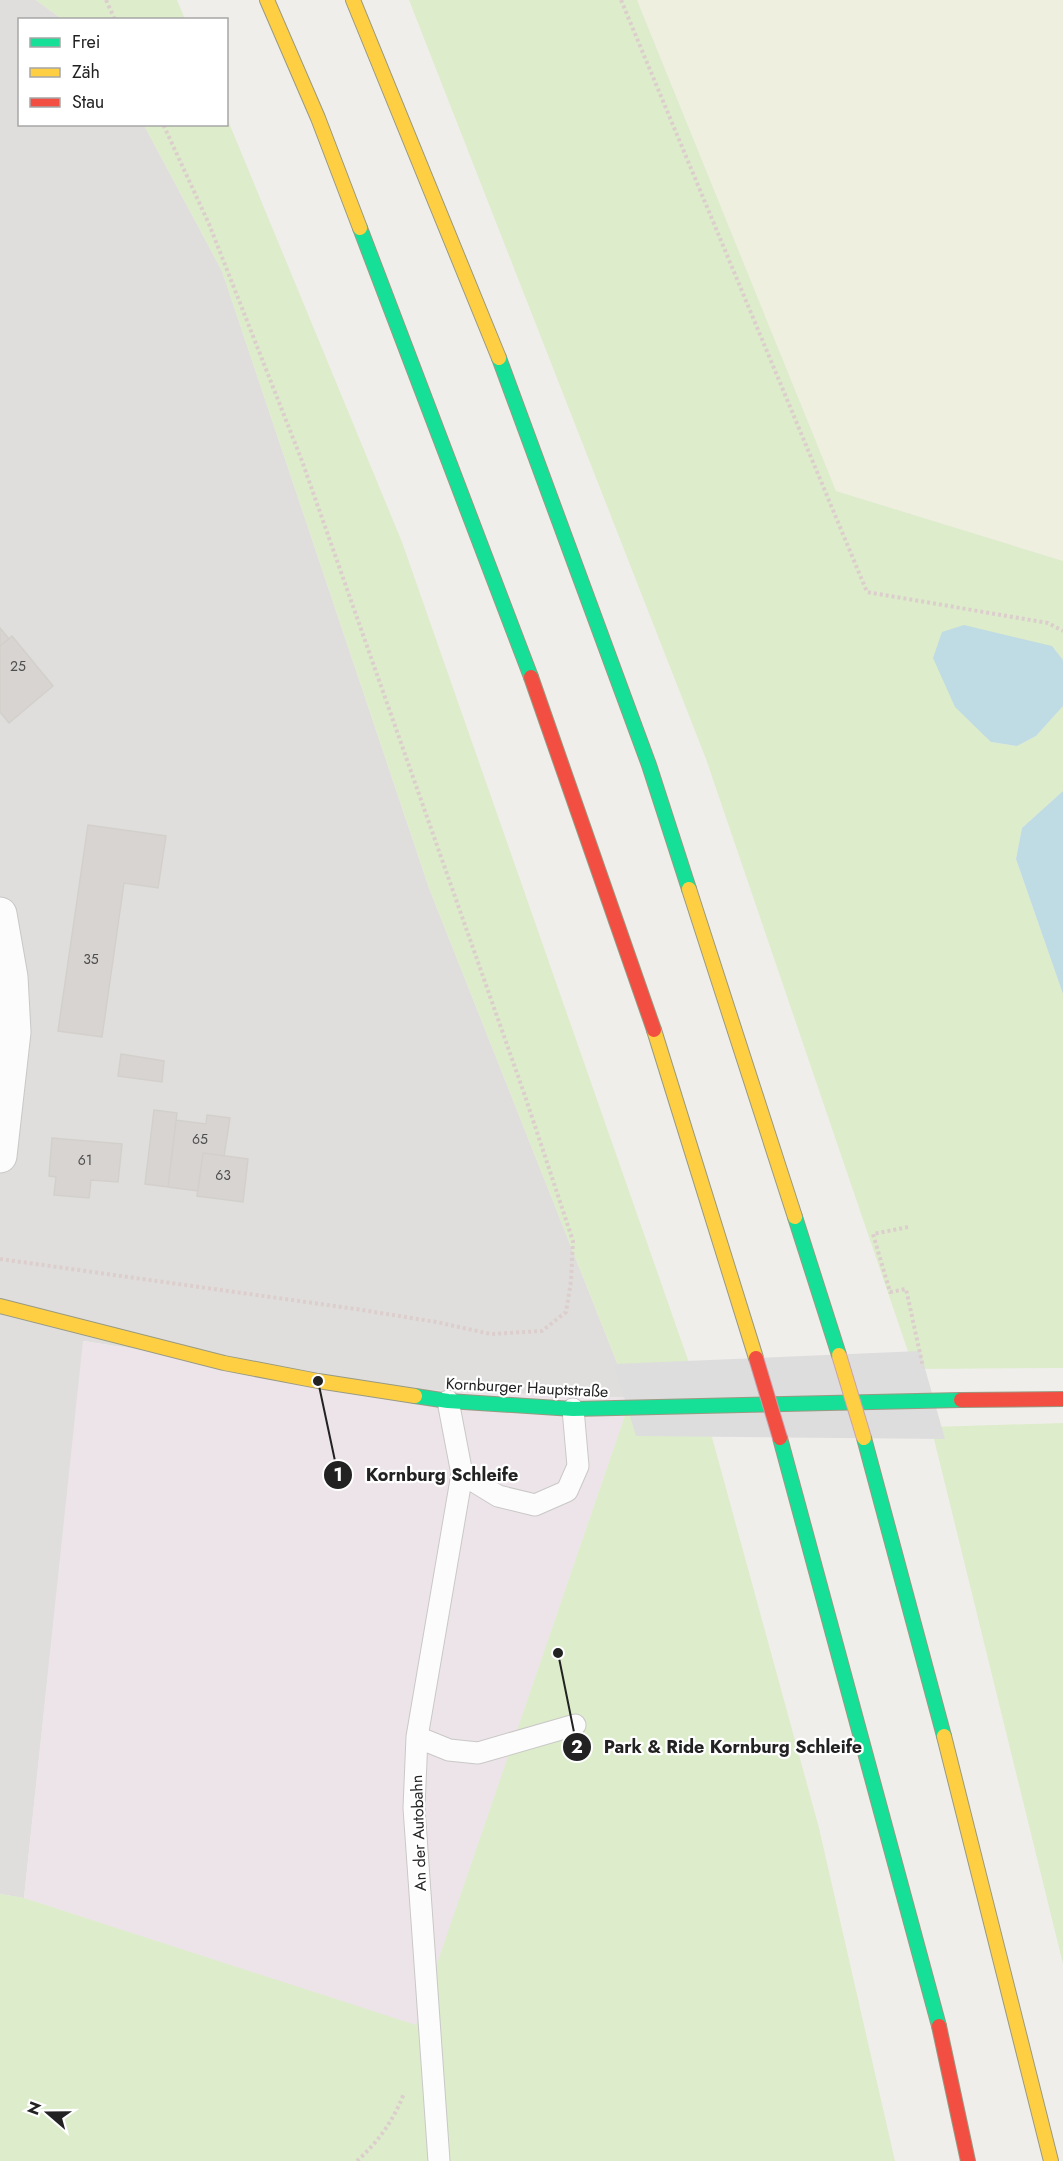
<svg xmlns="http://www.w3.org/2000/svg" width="1063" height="2161" font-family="Jost,sans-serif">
<rect width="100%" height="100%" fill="#f0eeeb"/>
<!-- residential -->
<path fill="#dfdedc" d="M0 0H36L62 19 20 20V124L144 125 222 271 429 888 631 1398 393 1389 84 1341 24 1898 0 1894Z"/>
<!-- industrial -->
<path fill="#ede4e9" d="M83 1341 393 1389 631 1398 416 2026 24 1898Z"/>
<!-- farmland -->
<path fill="#efefdf" d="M637 0H1063V561L836 491Z"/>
<!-- grass -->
<path fill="#ddeccb" d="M36 0H177L185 19H62Z
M409 0H637L836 491 1063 561V660L1052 646 991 742 1017 746 1036 736 1063 706V791L1022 828 1016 859 1063 994V1368L914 1369 706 759Z
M227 118 402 542 701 1397 819 1828 895 2161H0V1894L24 1898 416 2025 631 1398 429 888 222 271 144 125 226 124Z
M1063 1423V1964L931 1427Z"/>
<!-- water -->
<path fill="#bfdbe3" d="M964 625 1052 646 1063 660V706L1036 736 1017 746 991 742 955 707 933 658 942 632Z
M1063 791V994L1016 859 1022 828Z"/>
<!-- pier -->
<path fill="#dedddd" d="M920 1351 945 1439 636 1436 614 1364Z"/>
<!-- building -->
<path fill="#d7d4d2" stroke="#d3d0cc" stroke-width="1.5" d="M0 628 9 639 0 646Z
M12 636 53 686 9 723 0 712V646Z
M88 825 166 836 158 888 124 883 102 1037 58 1031Z
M121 1054 164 1061 162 1082 118 1076Z
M154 1110 177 1113 168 1187 145 1184Z
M207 1115 230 1118 224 1156 203 1153 198 1191 168 1187 176 1120 206 1124Z
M52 1138 122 1144 118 1182 91 1180 89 1198 54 1195 56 1177 49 1176Z
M203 1153 248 1159 243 1202 197 1196Z"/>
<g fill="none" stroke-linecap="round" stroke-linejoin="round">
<defs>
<path id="lane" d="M462 1474 498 1496 535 1505 567 1491 578 1466 573 1409
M417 1737 449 1750 478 1753 575 1725
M439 2161 414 1808 417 1737 462 1474 448 1401"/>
<path id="street" d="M0 914 11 977 14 1032 0 1156"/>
<path id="fast" d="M360 228 531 677
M499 358 649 765 689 889
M795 1217 839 1355
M415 1396 448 1401 573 1409 961 1400
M780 1438 939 2026
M864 1438 944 1736"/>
<path id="slow" d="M267 0 318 118 360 228
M353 0 499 358
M689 889 795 1217
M654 1030 756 1358
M0 1306 224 1363 318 1381 415 1396
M944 1736 1051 2161"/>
<path id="jam" d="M531 677 654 1030
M961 1400 1063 1399
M939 2026 968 2161"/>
</defs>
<!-- lane casing -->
<use href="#lane" stroke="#c9c8c7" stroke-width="23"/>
<!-- street casing -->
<use href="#street" stroke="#c9c8c7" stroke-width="35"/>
<!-- fast casing -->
<use href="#fast" stroke="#999a82" stroke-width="16"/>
<!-- slow casing -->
<use href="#slow" stroke="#999a82" stroke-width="16"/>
<!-- jam casing -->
<use href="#jam" stroke="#999a82" stroke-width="16"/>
<!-- path -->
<path stroke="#dccecd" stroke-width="4" stroke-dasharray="3 3" stroke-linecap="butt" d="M106 0 115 20
M621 0 867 592 1048 623 1063 631
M908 1227 873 1234 890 1292 906 1289 923 1367
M0 1259 356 1309 436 1322 491 1334 542 1331 566 1312 571 1281 573 1241 525 1096 302 461 209 224 163 124
M357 2161C378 2142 394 2120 404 2093"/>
<!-- lane -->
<use href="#lane" stroke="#fdfcfc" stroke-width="21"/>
<!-- street -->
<use href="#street" stroke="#fdfcfc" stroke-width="33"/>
<!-- fast -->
<use href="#fast" stroke="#16e098" stroke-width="14"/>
<!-- slow -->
<use href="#slow" stroke="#ffcf43" stroke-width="14"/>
<!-- jam -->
<use href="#jam" stroke="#f24e42" stroke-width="14"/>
<defs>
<path id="slow-bridge" d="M839 1355 864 1438"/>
<path id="jam-bridge" d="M756 1358 780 1438"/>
</defs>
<!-- slow-bridge casing -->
<use href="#slow-bridge" stroke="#c5a2ac" stroke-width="16" stroke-linecap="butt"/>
<!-- jam-bridge casing -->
<use href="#jam-bridge" stroke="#c5a2ac" stroke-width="16" stroke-linecap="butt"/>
<!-- slow-bridge -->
<use href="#slow-bridge" stroke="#ffcf43" stroke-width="14"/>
<!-- jam-bridge -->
<use href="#jam-bridge" stroke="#f24e42" stroke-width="14"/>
</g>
<g text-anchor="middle" stroke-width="4.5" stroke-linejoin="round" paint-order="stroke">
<!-- number labels -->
<g font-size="14" fill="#4f4e4e">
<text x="18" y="671">25</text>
<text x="91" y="964">35</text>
<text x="200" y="1144">65</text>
<text x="85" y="1165">61</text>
<text x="223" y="1180">63</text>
</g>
<!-- street labels -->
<g font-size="16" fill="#222" stroke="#fff">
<text transform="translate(527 1387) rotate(3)" y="6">Kornburger Hauptstraße</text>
<text transform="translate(418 1833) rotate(-92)" y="6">An der Autobahn</text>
</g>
</g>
<!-- callouts -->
<path fill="none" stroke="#222" stroke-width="2" d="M318 1381L338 1475M558 1653L577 1747"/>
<g fill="#222" stroke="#fff" stroke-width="2">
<circle cx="318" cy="1381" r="6"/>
<circle cx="558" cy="1653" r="6"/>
<circle cx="338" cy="1475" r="15"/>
<circle cx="577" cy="1747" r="15"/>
</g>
<g font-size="18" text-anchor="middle" font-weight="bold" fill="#fff">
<text x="338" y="1481">1</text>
<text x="577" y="1753">2</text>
</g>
<g font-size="18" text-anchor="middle" font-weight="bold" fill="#222" stroke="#fff" stroke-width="4.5" stroke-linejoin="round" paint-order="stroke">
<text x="442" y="1481">Kornburg Schleife</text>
<text x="733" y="1753">Park &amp; Ride Kornburg Schleife</text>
</g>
<!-- legend -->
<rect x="18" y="18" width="210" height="108" fill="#ffffff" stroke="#a7a7a7" stroke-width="1.5"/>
<rect x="30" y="38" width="30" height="9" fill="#16e098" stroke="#a7a7a7" stroke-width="1.5"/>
<text x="72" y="48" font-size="18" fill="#222222">Frei</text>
<rect x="30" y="68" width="30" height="9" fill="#ffcf43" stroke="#a7a7a7" stroke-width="1.5"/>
<text x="72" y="78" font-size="18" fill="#222222">Zäh</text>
<rect x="30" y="98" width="30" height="9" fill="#f24e42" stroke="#a7a7a7" stroke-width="1.5"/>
<text x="72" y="108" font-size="18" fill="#222222">Stau</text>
<!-- north arrow -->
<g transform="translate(48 2113) rotate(290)" stroke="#ffffff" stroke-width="4.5" paint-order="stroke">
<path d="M0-4.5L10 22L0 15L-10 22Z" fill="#222222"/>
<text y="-9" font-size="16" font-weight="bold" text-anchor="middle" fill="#222222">N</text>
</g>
</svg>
